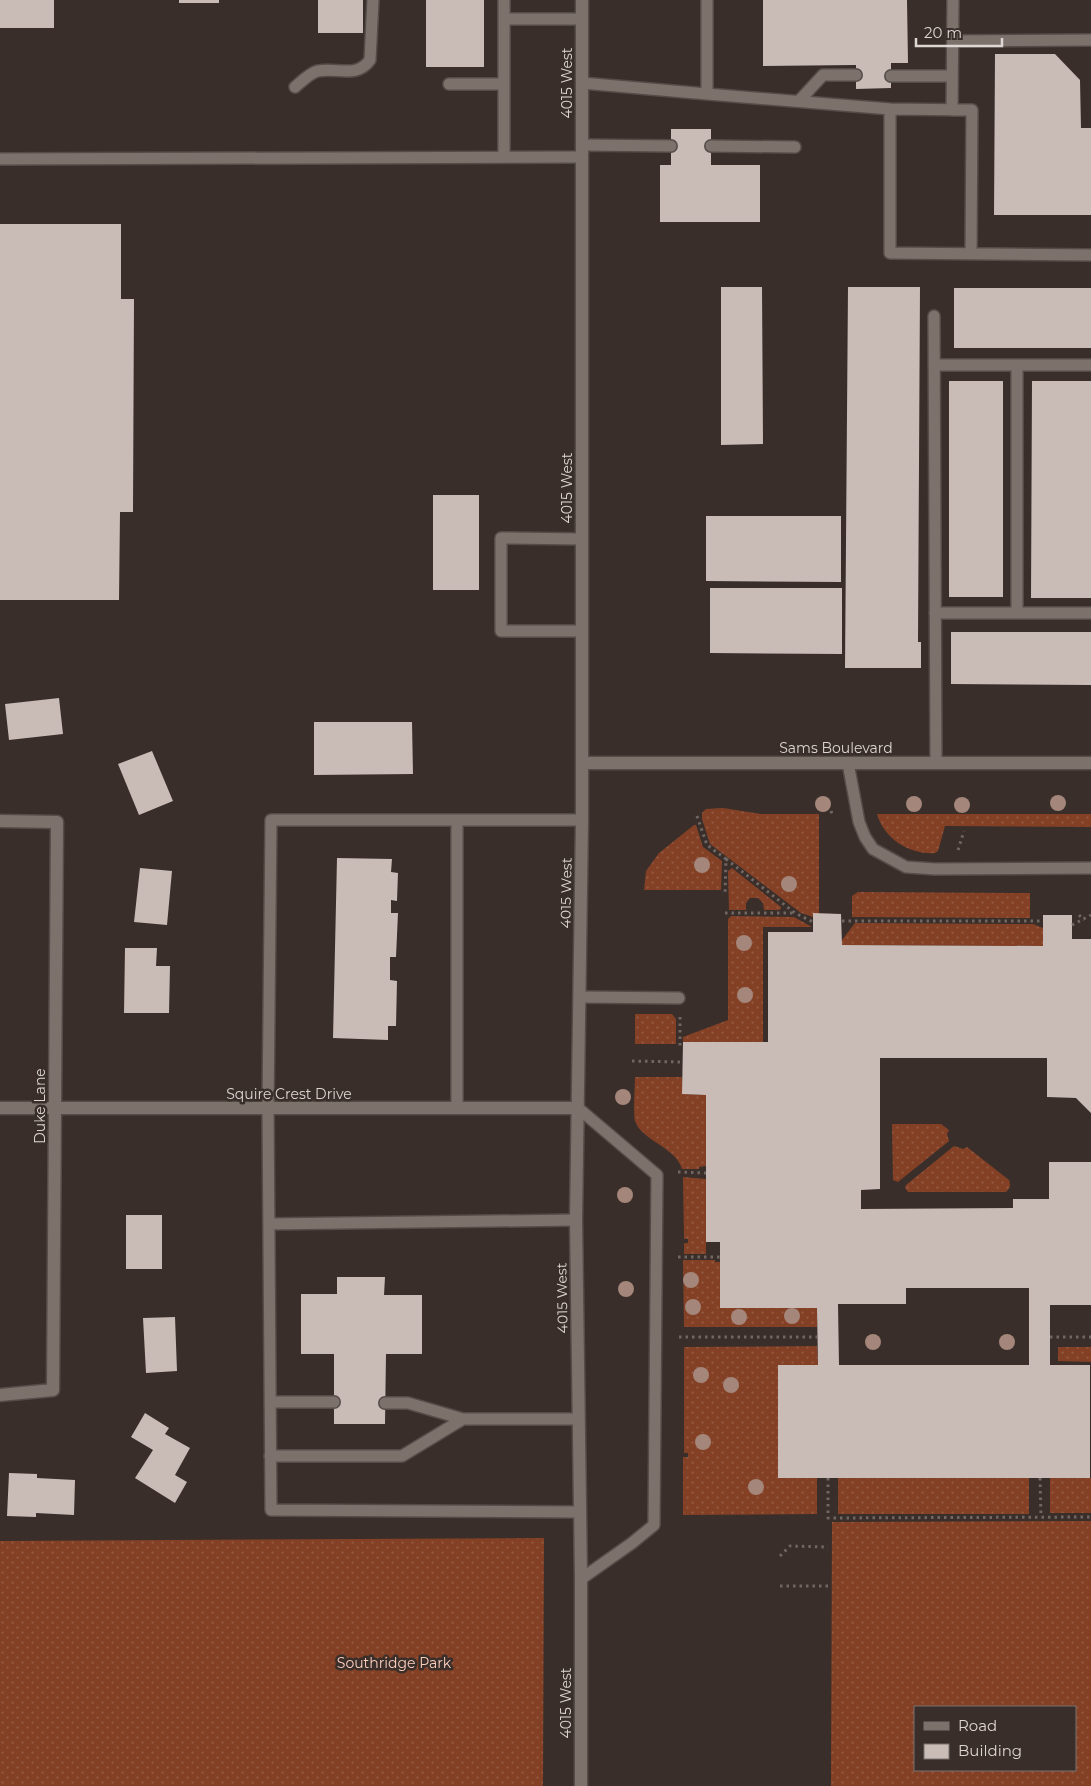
<svg xmlns="http://www.w3.org/2000/svg" width="1091" height="1786" font-family="Montserrat,sans-serif">
<defs>
<pattern id="grass-dots" width="8" height="8" patternUnits="userSpaceOnUse" patternTransform="scale(1.25)"><rect width="8" height="8" fill="#834025"/><path d="M2 2h.1M6 6h.1" fill="none" stroke="#945b44" stroke-width="1.8" stroke-linecap="round"/></pattern>
</defs>
<rect width="100%" height="100%" fill="#392e2a"/>
<!-- grass -->
<path fill="url(#grass-dots)" fill-rule="evenodd" d="M723 808 761 814H819V913L813 917 801 913 710 844 702 819V813L706 809Z
M877 814H1091V827L945 826 938 851 935 853C910 855 884 839 877 814Z
M694 825H696L703 847 722 861 721 890H644L646 871 659 853Z
M732 868 781 907V909L779 910H764L763 903 758 898H750L746 903V910H729L728 871Z
M858 892 1030 893V918L852 917V896Z
M731 916 794 917 812 927H763V1042H683V1037L728 1020V919Z
M855 923 1033 924 1043 928V946L842 945V940Z
M635 1014H672L676 1019V1044H635Z
M635 1077H682L683 1094 706 1095V1166L699 1167V1169H682C676 1147 642 1141 635 1121 633 1113 635 1087 635 1077Z
M892 1124H941L949 1130 947 1134 949 1141 898 1182 893 1180Z
M954 1146 963 1149 967 1147 1009 1180C1011 1186 1010 1188 1006 1192H908L905 1188 906 1185Z
M683 1177 706 1179V1254H684V1243H688V1239H684Z
M683 1260H715V1262H720V1308H817V1327H684Z
M817 1346 818 1365H778L817 1478V1514L683 1515V1457H688V1453H684V1347Z
M1058 1347H1091V1362L1058 1361Z
M838 1478H1029V1514H838Z
M1050 1478H1091V1513H1050Z
M1091 1521V1786H831L832 1522ZM1075 1707V1770H915V1707Z
M544 1538 543 1786H0V1541Z"/>
<!-- building -->
<path fill="#c9bbb6" fill-rule="evenodd" d="M0 0H54V28H0Z
M179 0H219V3H179Z
M318 0H363V33H318Z
M426 0H484V67H426Z
M763 0H907L908 63H891V88L856 89V65L763 66Z
M995 54H1055L1080 80 1081 128H1091V215H994Z
M671 129H711V165H760V222H660V165H671Z
M0 224H121V299H134L133 512H120L119 600H0Z
M721 287H762L763 444 721 445Z
M848 287H920L918 642H921V668H845Z
M954 288H1091V348H954Z
M949 381H1003V597H949Z
M1032 381H1091V598H1031Z
M433 495H479V590H433Z
M706 516H841V582L706 581Z
M710 588H842V654L710 653Z
M951 632H1091V685L951 684Z
M59 698 63 734 9 740 5 704Z
M314 722H412L413 774 314 775Z
M152 751 173 801 139 815 118 764Z
M337 858 392 859 391 872 398 873 397 901 391 900V913H398L396 957H390V980L397 981 396 1026H388V1040L333 1038Z
M140 868 172 871 167 925 134 922Z
M813 913 841 914 842 945 1043 946V915H1072V939H1091V1113L1076 1098 1047 1097V1058H880V1189L861 1190V1209L1013 1208V1199H1049V1162H1091V1305H1050V1365H1090V1478H778V1365H818L817 1308H720V1242H706V1095L682 1094 683 1042H768V932H813ZM906 1288H1029V1365H839L838 1304H906Z
M125 948H157L156 966H170L169 1013H124Z
M126 1215H162V1269H126Z
M337 1277H385L384 1295H422V1354H386L385 1424H334V1354H301V1294H337Z
M175 1317 177 1371 146 1373 143 1318Z
M145 1413 169 1428 165 1434 190 1448 175 1475 187 1482 175 1503 135 1478 153 1450 131 1437Z
M9 1473 37 1474V1478L75 1480 74 1515 36 1513V1517L7 1516Z"/>
<g fill="none" stroke-linecap="round" stroke-linejoin="round">
<defs>
<path id="service" d="M707 0V94L890 109
M504 19H582
M953 41 1091 40
M891 76H952
M582 83 707 94
M449 84H504V0
M504 84V157
M295 87C301 82 311 72 318 71 337 67 356 79 370 60L373 0
M799 101 823 75H856
M952 110 953 0
M582 145 671 146
M711 146 795 147
M0 159 582 157
M971 254 972 110 890 109V253L1091 255
M934 316 936 763
M934 365H1091
M582 539 501 538V631H582
M935 613H1091
M1017 613V365
M848 763 859 822 865 837 873 849 906 867 935 869 1091 868
M457 820V1108
M580 997 679 998
M578 1108 657 1175 654 1525 632 1543 581 1579
M269 1224 576 1220
M270 1402H334
M385 1403H408L463 1419
M270 1456H402L463 1419H578
M579 1512 271 1510 268 1109 271 820H582"/>
<path id="minor" d="M0 821 57 822 53 1390 0 1395
M0 1108H578"/>
<path id="tertiary" d="M582 763H1091
M581 1786V1579L576 1220 582 820V0"/>
</defs>
<!-- service casing -->
<use href="#service" stroke="#554c48" stroke-width="14"/>
<!-- minor casing -->
<use href="#minor" stroke="#554c48" stroke-width="15"/>
<!-- tertiary casing -->
<use href="#tertiary" stroke="#554c48" stroke-width="15"/>
<!-- path -->
<path stroke="#706662" stroke-width="3" stroke-dasharray="2.5 4" stroke-linecap="butt" d="M831 811 832 814
M697 816 707 845 726 859 725 895
M958 850 964 831
M726 859 795 913 813 922
M725 913H794
M1079 915 1084 920
M842 921H1043
M1072 925 1091 915
M680 1017V1046H683
M632 1061 683 1062
M678 1172 706 1173
M678 1257H720
M679 1337H817
M1050 1337H1091
M828 1478V1518L1091 1517
M1040 1478 1041 1517
M780 1556 790 1546 828 1547
M780 1586H828"/>
<!-- service -->
<use href="#service" stroke="#7d716c" stroke-width="11"/>
<!-- minor -->
<use href="#minor" stroke="#7d716c" stroke-width="12"/>
<!-- tertiary -->
<use href="#tertiary" stroke="#7d716c" stroke-width="12"/>
</g>
<!-- trees -->
<g fill="#a4867a">
<circle cx="1058" cy="803" r="8"/>
<circle cx="823" cy="804" r="8"/>
<circle cx="914" cy="804" r="8"/>
<circle cx="962" cy="805" r="8"/>
<circle cx="702" cy="865" r="8"/>
<circle cx="789" cy="884" r="8"/>
<circle cx="744" cy="943" r="8"/>
<circle cx="745" cy="995" r="8"/>
<circle cx="623" cy="1097" r="8"/>
<circle cx="625" cy="1195" r="8"/>
<circle cx="691" cy="1280" r="8"/>
<circle cx="626" cy="1289" r="8"/>
<circle cx="693" cy="1307" r="8"/>
<circle cx="792" cy="1316" r="8"/>
<circle cx="739" cy="1317" r="8"/>
<circle cx="873" cy="1342" r="8"/>
<circle cx="1007" cy="1342" r="8"/>
<circle cx="701" cy="1375" r="8"/>
<circle cx="731" cy="1385" r="8"/>
<circle cx="703" cy="1442" r="8"/>
<circle cx="756" cy="1487" r="8"/>
</g>
<g text-anchor="middle" stroke-width="5" stroke-linejoin="round" paint-order="stroke">
<!-- street labels -->
<g font-size="14" fill="#ddd6d3" stroke="#392e2a">
<text transform="translate(567 83) rotate(-90)" y="5">4015 West</text>
<text transform="translate(567 488) rotate(-90)" y="5">4015 West</text>
<text x="836" y="753">Sams Boulevard</text>
<text transform="translate(566 893) rotate(-89)" y="5">4015 West</text>
<text x="289" y="1099">Squire Crest Drive</text>
<text transform="translate(40 1106) rotate(-90)" y="5">Duke Lane</text>
<text transform="translate(562 1298) rotate(-91)" y="5">4015 West</text>
<text transform="translate(566 1703) rotate(-90)" y="5">4015 West</text>
</g>
<!-- park labels -->
<g font-size="14" fill="#fccebc" stroke="#392e2a">
<text x="394" y="1668">Southridge Park</text>
</g>
</g>
<!-- legend -->
<rect x="914" y="1706" width="162" height="65" fill="#392e2a" stroke="#7b716e"/>
<rect x="924" y="1722" width="25" height="8" fill="#7d716c" stroke="#7b716e"/>
<text x="958" y="1731" font-size="15" fill="#ddd6d3">Road</text>
<rect x="924" y="1744" width="25" height="15" fill="#c9bbb6" stroke="#7b716e"/>
<text x="958" y="1756" font-size="15" fill="#ddd6d3">Building</text>
<!-- scale -->
<path d="M916 38v8h86v-8" fill="none" stroke="#ddd6d3" stroke-width="2.5"/>
<text x="924" y="38" font-size="15" fill="#ddd6d3" stroke="#392e2a" stroke-width="4" paint-order="stroke">20 m</text>
</svg>
